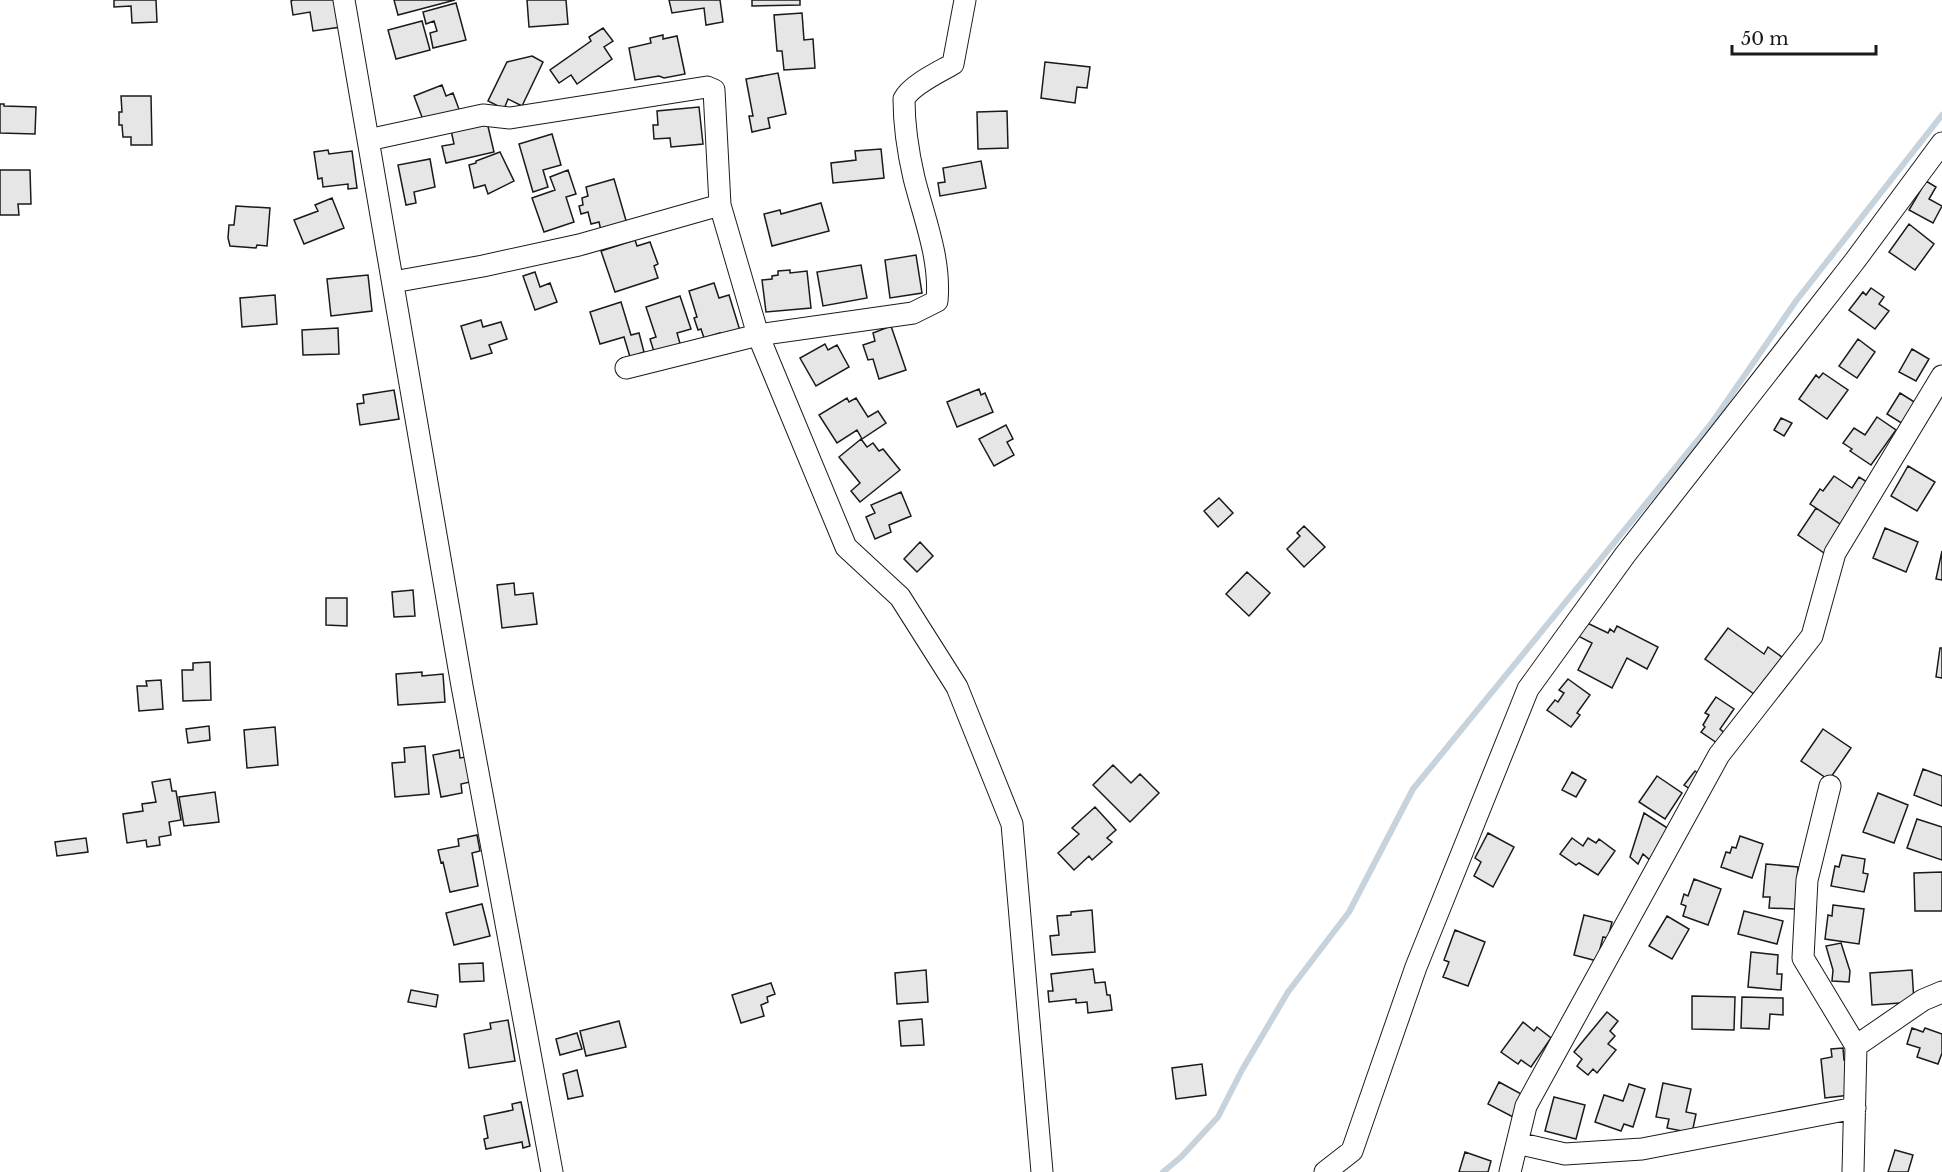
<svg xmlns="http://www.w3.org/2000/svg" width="1942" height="1172" font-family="'Libre Baskerville',serif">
<rect width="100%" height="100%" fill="#fff"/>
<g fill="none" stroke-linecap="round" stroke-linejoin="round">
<!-- stream -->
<path stroke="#c6d2dc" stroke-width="6" d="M1163 1172 1181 1157 1218 1117 1242 1070 1288 992 1349 912 1413 789 1711 424 1796 301 1942 115"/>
</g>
<!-- building -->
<path fill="#e6e6e6" stroke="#1a1a1a" stroke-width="1.5" d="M114 0H156L157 22 132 23 131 6 114 7Z
M293 0H337L341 27 313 31 310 12 293 15 291 1Z
M394 0H455L398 15Z
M527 0H566L568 24 529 27Z
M669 0H720L723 22 706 25 704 8 672 13Z
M752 0H800V5L752 6Z
M456 3 466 40 433 48 430 33 437 31 434 21 426 24 423 12Z
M802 13 804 40 813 39 815 68 784 70 782 51H777L774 15Z
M422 21 430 50 396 59 388 30Z
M603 28 613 41 604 47 612 59 577 84 571 75 559 83 550 70 591 41 589 37Z
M663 35V39L677 36 685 74 664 78 659 76 635 80 629 48 651 43 650 38Z
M532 56 543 62 522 106 508 99 504 109 488 101 507 62Z
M1045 62 1090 67 1087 88 1077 87 1075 103 1041 98Z
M778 73 786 114 768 118 770 128 752 132 749 116H753L746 79Z
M442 85 446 96 453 93 460 112 425 125 414 96Z
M121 96H151L152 145H131V137H123L122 125H119V112H122Z
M0 104H4V106L36 107 35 134 0 133Z
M699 107 703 144 671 147 670 138 654 139 653 125H658L657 111Z
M1007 111 1008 148 978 149 977 112Z
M487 122 494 152 446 163 442 146 454 144 451 130Z
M552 134 561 165 543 170 548 187 533 192 519 144Z
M881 149 884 178 833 183 831 163 856 160 855 151Z
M328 150 329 154 352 151 357 188 348 189V184L323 187 322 178 318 179 314 152Z
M500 152 514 181 488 194 485 185 474 188 469 165 476 163V161Z
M430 159 435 187 414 192 416 203 406 205 398 165Z
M981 161 986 188 940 196 938 183 945 182 943 168Z
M0 170H30L31 204H18L19 215H0Z
M568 170 576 194 566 197 574 222 544 232 532 198 555 190 550 177Z
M614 179 627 224 601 231 599 222 591 224 588 212 581 214 579 206 583 205 582 198 588 196 586 187Z
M1926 181 1936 187 1929 199 1942 206 1933 223 1909 210Z
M332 198 344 228 304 244 294 220 318 211 315 205Z
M821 203 829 231 772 246 764 214 780 210 781 214Z
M236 206 270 208 267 246 257 245 256 248 230 246 228 238 229 225H234Z
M1909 224 1934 244 1915 270 1889 252Z
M635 240 637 246 650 242 658 264 654 266 658 278 615 292 601 251Z
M916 255 922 293 890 298 885 260Z
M861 265 867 298 823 306 817 272Z
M790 270V273L807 271 811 308 766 312 762 280 772 279V276L778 275V271Z
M535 272 540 287 550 283 557 302 535 310 523 276Z
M368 275 372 311 331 316 327 279Z
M714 283 719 298 729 295 741 334 723 339 720 333 704 338 701 329 698 330 694 318 697 317 689 291Z
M1871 288 1884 297 1879 304 1889 311 1875 329 1849 310 1863 292 1866 295Z
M275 295 277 324 242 327 240 298Z
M680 296 691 329 677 333 681 347 655 355 650 339 656 337 646 307Z
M621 302 631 335 639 333 644 352 630 357 624 337 600 344 590 312Z
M481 320 483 327 501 322 507 339 489 345 492 353 471 359 461 326Z
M891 326 906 370 879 379 873 359 868 360 863 345 875 341 873 333Z
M338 328 339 354 303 355 302 330Z
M1858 339 1875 352 1857 378 1839 366Z
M825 344 828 350 837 345 849 367 816 386 800 358Z
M1912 349 1929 359 1916 381 1899 372Z
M1823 373 1848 390 1827 419 1799 399 1816 375 1819 378Z
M979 389 981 395 985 393 993 412 957 427 947 402Z
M394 390 399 419 360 425 357 404 364 403 363 395Z
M1900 393 1916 403 1903 424 1887 414Z
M847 398 849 402 856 398 868 417 878 411 886 423 862 439 857 430 837 443 819 415Z
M1877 417 1896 430 1871 465 1850 451 1852 449 1843 443 1854 428 1865 435Z
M1781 418 1792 423 1784 436 1774 430Z
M1006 425 1013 439 1007 442 1014 455 994 466 979 439Z
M861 439 867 447 873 443 879 451 883 449 900 470 860 502 851 491 860 483 839 457Z
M1908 466 1935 482 1917 511 1891 496Z
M1834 476 1852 488 1859 477 1872 485 1843 526 1810 504 1820 489 1823 491Z
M901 492 911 516 889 525 891 532 875 539 866 517 875 513 871 505Z
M1219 498 1233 513 1218 527 1204 511Z
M1816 508 1843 526 1824 553 1798 535Z
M1304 526 1325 547 1304 567 1287 549 1300 536 1297 533Z
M1885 528 1918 542 1906 572 1873 558Z
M920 542 933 556 917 572 904 559Z
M1942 551V580L1936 579Z
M1247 572 1270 593 1249 616 1226 594Z
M514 583 515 595 533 593 537 624 502 628 497 585Z
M413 590 415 616 394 617 392 592Z
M326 598H347V626L326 625Z
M1583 621 1608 633 1610 629 1614 632 1617 626 1658 647 1647 669 1627 658 1612 688 1578 670 1592 643 1576 635Z
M1728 628 1764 654 1768 647 1786 660 1769 682 1765 679 1754 694 1705 659Z
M1940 648H1942V678L1936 677Z
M210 662 211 700 183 701 182 670H193V663Z
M422 672V676L443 674 445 702 398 705 396 674Z
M1568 679 1590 695 1577 713 1580 715 1571 727 1547 710 1555 700 1558 702 1564 693 1559 690Z
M161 680 163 709 139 711 137 686H147L146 681Z
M1716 697 1734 709 1720 729 1727 735 1720 745 1701 732 1705 727 1703 725 1709 715 1705 713Z
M209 726 210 740 188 743 186 729Z
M275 727 278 765 247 768 244 730Z
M1823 729 1851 748 1829 780 1801 761Z
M425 746 429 794 395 797 392 763 405 762 404 748Z
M459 750 460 758 466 757 470 782 461 784 462 793 441 797 433 755Z
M1113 765 1131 783 1140 774 1159 793 1130 822 1093 785Z
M1923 769 1942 776V806L1914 795Z
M1695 771 1703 777 1693 791 1684 785Z
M1572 772 1586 780 1576 797 1562 790Z
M1657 776 1682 793 1665 819 1639 802Z
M170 779 172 791H176L181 820 169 822 171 835 159 837 160 845 147 847 146 840 127 843 123 814 143 811 142 804 156 802 152 782Z
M215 792 219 822 184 826 179 797Z
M1878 793 1908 805 1894 843 1863 832Z
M1095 807 1116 830 1107 838 1112 842 1092 860 1089 856 1074 870 1058 853 1079 834 1072 828Z
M1644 813 1669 829 1651 861 1643 854 1638 864 1630 857Z
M1917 819 1942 827V860L1907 848Z
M1488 833 1514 847 1493 887 1474 876 1481 862 1475 858Z
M477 835 480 851 472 853 478 886 450 892 443 862 441 863 438 850 459 846 458 839Z
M1740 836 1763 844 1752 878 1721 867 1726 852 1730 853 1732 847 1736 848Z
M86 838 88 852 57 856 55 842Z
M1572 838 1583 846 1588 838 1596 843 1599 839 1615 851 1598 875 1579 863 1576 865 1560 854Z
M1842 855 1865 859 1863 873 1868 874 1864 892 1831 886 1835 866 1839 867Z
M1766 864 1798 867 1795 909 1769 908 1770 897H1763Z
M1942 872V911H1915L1914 873Z
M1694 879 1721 889 1708 925 1683 916 1686 906 1681 904 1684 894 1688 896Z
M482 904 490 936 454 945 446 913Z
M1833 905 1864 909 1859 944 1825 939 1828 915 1832 916Z
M1092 910 1095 952 1052 955 1050 936 1059 935 1057 916 1071 915V912Z
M1744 911 1783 921 1777 944 1738 934Z
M1584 915 1612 922 1608 938 1603 937 1597 961 1574 955Z
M1667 916 1689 929 1672 959 1649 946Z
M1455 930 1485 942 1468 986 1443 977 1449 962 1444 960Z
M1841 943 1850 971 1849 982 1832 981 1833 970 1826 946Z
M1751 952 1778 955 1777 974H1782L1781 990 1748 987Z
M483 963 484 981 460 982 459 964Z
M1093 969 1095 983 1105 982 1107 995H1110L1112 1010 1088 1013 1087 1002 1076 1003V999L1049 1002 1048 991H1053L1051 974Z
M926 970 928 1002 897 1004 895 973Z
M1912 970 1914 1002 1872 1005 1870 973Z
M771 983 775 994 767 997 768 1002 761 1005 764 1016 741 1023 732 995Z
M411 990 438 995 436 1007 408 1002Z
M1692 996 1735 997 1734 1030 1692 1029Z
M1742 997 1783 998V1015L1770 1014 1769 1029 1741 1028Z
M1607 1012 1618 1021 1610 1031 1615 1036 1608 1044 1616 1050 1597 1073 1593 1069 1588 1075 1577 1066 1582 1059 1574 1052Z
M922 1019 924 1045 901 1046 899 1021Z
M508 1020 515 1061 469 1068 464 1034 491 1029 490 1023Z
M619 1021 626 1047 586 1056 580 1031Z
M1523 1022 1534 1031 1537 1027 1551 1038 1531 1067 1521 1060 1518 1064 1501 1052Z
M1912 1028 1923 1032 1925 1028 1942 1034V1053L1938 1064 1917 1057 1920 1048 1907 1044Z
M577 1033 582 1049 560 1055 556 1039Z
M1843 1048 1844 1060H1847L1850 1095 1825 1098 1821 1059 1832 1057 1831 1049Z
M1202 1064 1206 1095 1176 1099 1172 1068Z
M577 1070 583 1096 568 1099 563 1074Z
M1499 1082 1525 1096 1513 1117 1488 1104Z
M1663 1083 1691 1089 1686 1112 1696 1114 1692 1133 1667 1128 1669 1119 1656 1117Z
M1629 1084 1645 1089 1633 1127 1624 1124 1621 1131 1595 1122 1604 1095 1623 1101Z
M1554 1097 1585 1105 1576 1139 1545 1131Z
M521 1102 530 1146 523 1148 522 1142 486 1149 484 1139 488 1138 484 1116 513 1110 512 1104Z
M1895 1150 1913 1155 1908 1172H1888Z
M1465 1152 1491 1161 1488 1172H1459Z"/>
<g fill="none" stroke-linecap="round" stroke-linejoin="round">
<defs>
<path id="minor" d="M344 0 462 686 552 1172
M368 140 483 115 510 118 707 87 714 90 720 205 758 335 846 547 900 597 957 687 1012 824 1042 1172
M393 282 483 266 579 245 720 205
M626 368 758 335 913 313 937 301C941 259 924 218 914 178 908 152 904 126 904 99 911 85 939 72 953 64L965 0
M1830 786 1807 880 1803 958 1856 1046 1853 1172
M1856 1046 1923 1000 1942 992
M1517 1143 1565 1154 1642 1149 1855 1108
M1325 1172 1352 1151 1416 967 1528 689 1625 555 1854 262 1942 143
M1510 1172 1526 1106 1719 755 1812 636 1835 553 1942 376"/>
</defs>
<!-- minor casing -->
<use href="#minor" stroke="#1a1a1a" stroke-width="23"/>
<!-- minor -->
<use href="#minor" stroke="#fff" stroke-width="21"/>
</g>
<!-- scale -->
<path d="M1732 45v9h144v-9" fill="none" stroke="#1a1a1a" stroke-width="3"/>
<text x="1741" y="45" font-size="18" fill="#1a1a1a" stroke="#ffffff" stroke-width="4.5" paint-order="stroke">50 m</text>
</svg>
